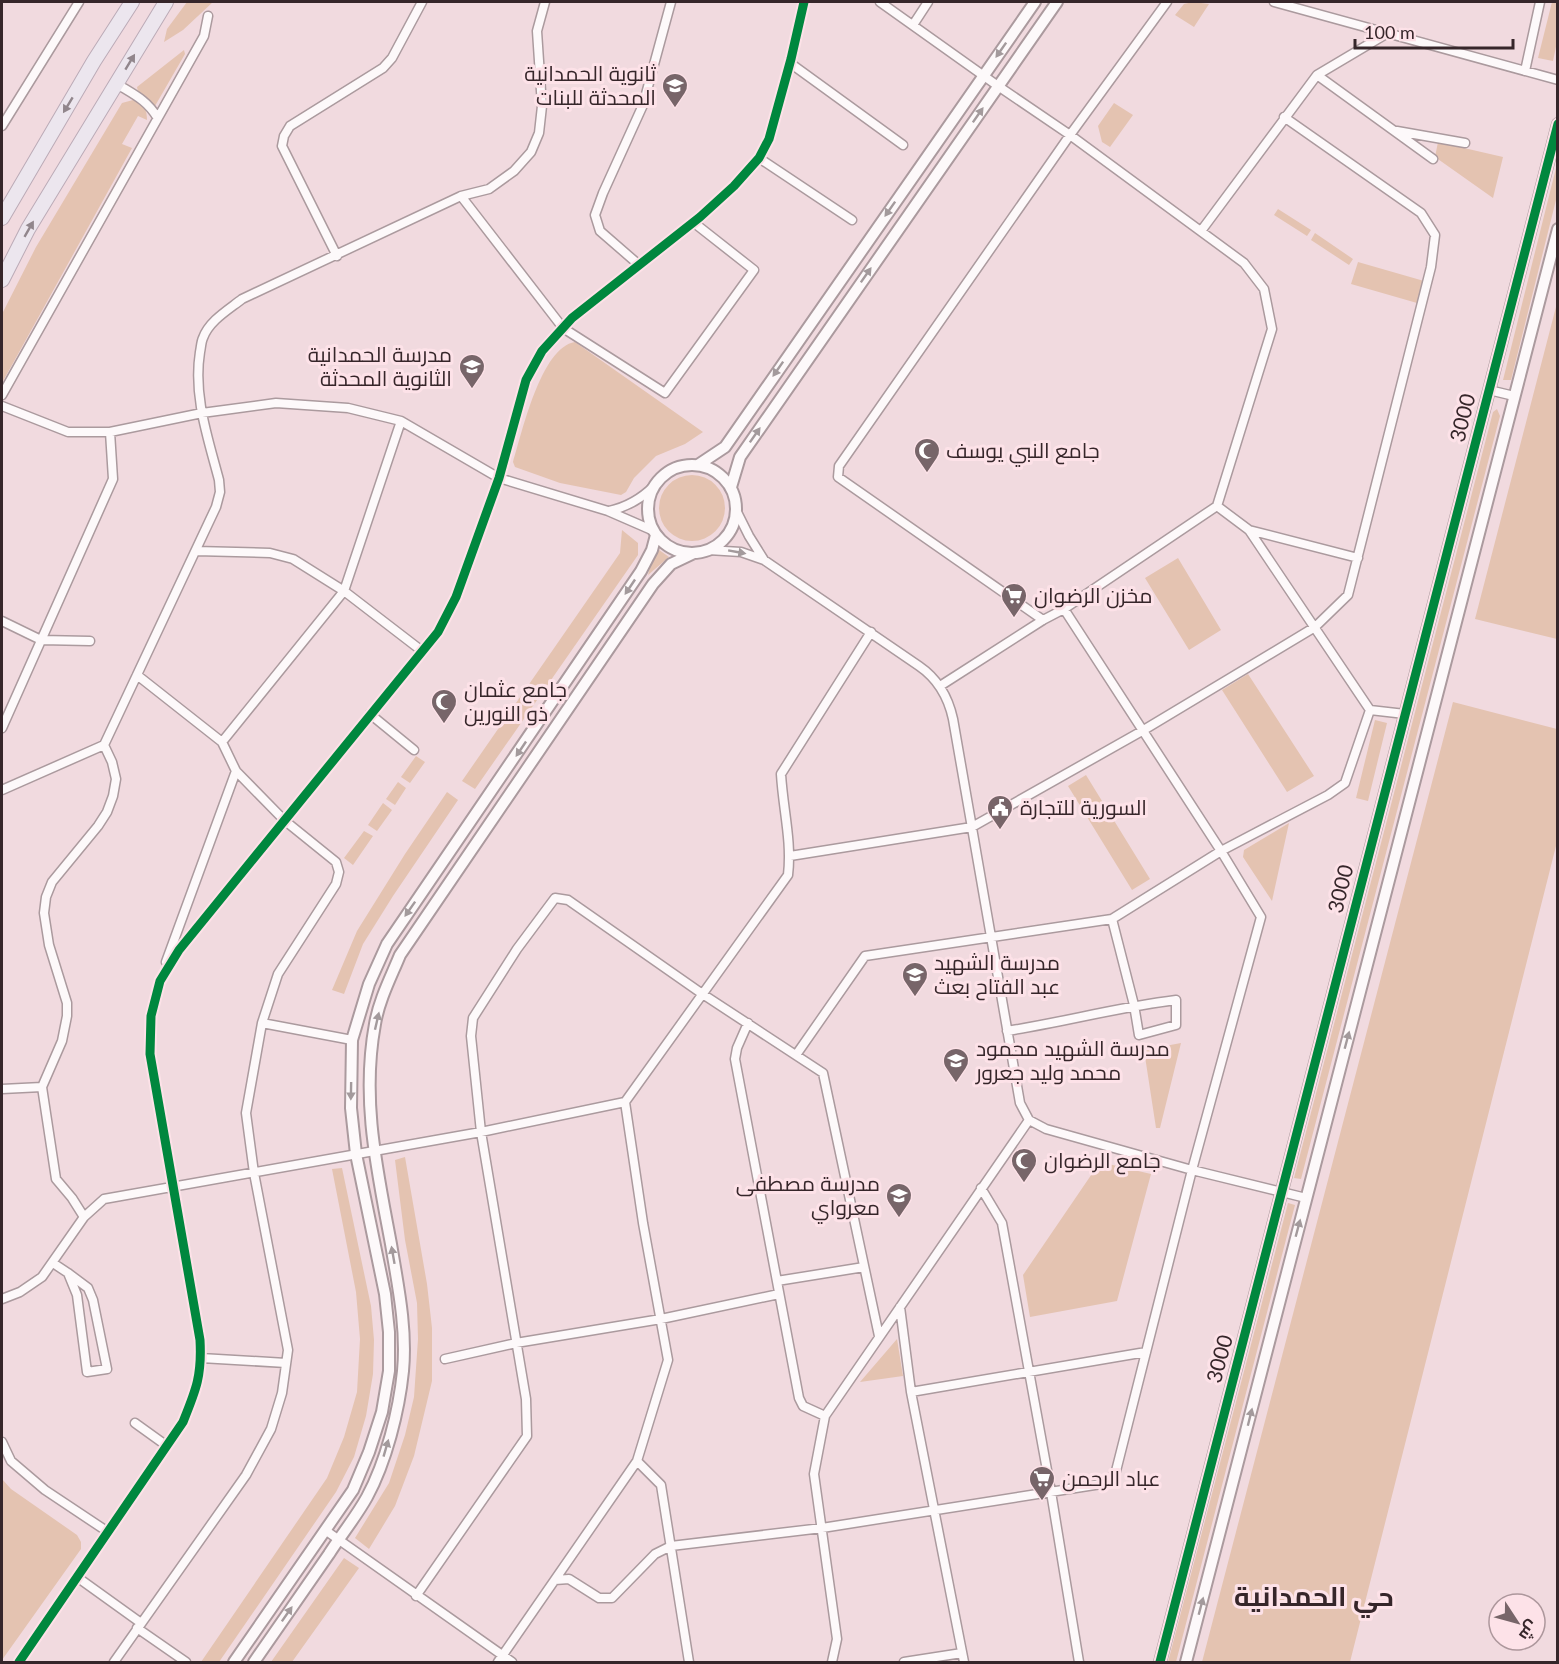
<svg xmlns="http://www.w3.org/2000/svg" width="1559" height="1664" font-family="Lato,Cairo,sans-serif">
<rect width="100%" height="100%" fill="#f1dadf"/>
<!-- green -->
<path fill="#e4c3b1" d="M187 2H213L183 30 164 42 167 29Z
M1193 2 1209 4 1194 27 1175 15 1184 4Z
M1552 2H1558L1557 42 1553 61 1538 58Z
M184 50 185 54 155 106 138 92 137 87Z
M133 100C144 104 147 109 147 120L138 116 122 144 132 148 2 383V314L36 247 119 108 122 103Z
M1114 103 1133 115 1110 147 1102 142 1098 126Z
M1438 142 1503 157 1493 198 1435 157Z
M1557 164V196L1511 380H1503Z
M1278 209 1311 230 1307 236 1274 215Z
M1315 233 1353 259 1349 265 1311 240Z
M1358 262 1424 281 1417 303 1351 284Z
M1557 303V639L1475 619Z
M575 342 703 432 685 444 656 456 634 478 626 492 621 495 560 483 515 467 513 462C522 433 541 347 575 342Z
M1497 409 1500 416 1301 1179 1294 1178 1493 412Z
M659 508a33 33 0 1 1 66 0a33 33 0 1 1-66 0Z
M622 530 638 543V555L475 789 462 781 620 553Z
M655 547 669 557 648 575Z
M1178 558 1221 630 1189 650 1145 578Z
M1248 674 1314 776 1287 792 1222 690Z
M1453 702 1557 729V842L1350 1662H1202Z
M1375 720 1387 723 1368 801 1356 798Z
M416 756 425 762 410 783 401 777Z
M1086 775 1150 879 1132 890 1068 786Z
M398 782 406 788 395 805 386 799Z
M447 792 458 800 393 896 363 944 344 994 332 990 357 931 405 854Z
M383 803 392 810 377 831 368 825Z
M1289 823 1272 901 1243 857 1244 850Z
M364 831 373 836 353 865 344 858Z
M1181 1043 1160 1128H1156L1144 1050Z
M405 1157 427 1284 432 1328V1381L414 1456 395 1506 369 1549 355 1538 389 1483 405 1435 414 1397 418 1339 417 1303 405 1240 395 1160Z
M1100 1162 1151 1174 1117 1301 1030 1317 1023 1275Z
M342 1168 371 1306 374 1340 373 1374 366 1416 354 1457 336 1492 219 1662H201L327 1478 344 1437 357 1392 360 1339 356 1292 332 1169Z
M1288 1203 1295 1205 1176 1662H1168Z
M897 1339 903 1376 860 1382Z
M2 1479 11 1489 77 1535 81 1542V1549L2 1660Z
M344 1558 359 1568 292 1662H271Z"/>
<g fill="none" stroke-linecap="round" stroke-linejoin="round">
<defs>
<path id="minor" d="M880 2 998 86 1070 135 1244 263 1264 289 1272 329 1217 506 1064 609 1043 620 940 686
M1274 2 1558 80
M913 25 928 2
M790 63 903 145
M1525 71 1540 2
M1317 75 1433 159
M122 87C137 96 148 102 157 117
M2 126 79 2
M1397 131 1465 143
M759 158 852 220
M461 196 563 328 665 393 754 270 693 222
M1201 231 1317 75 1386 34
M337 256 282 146 284 136 290 126 383 68 392 58 422 2
M638 264 600 231 595 215 603 193 643 105 671 2
M1489 390 1514 396
M2 395 204 36 208 16
M2 406 68 432H110L202 413 276 403 348 408 401 421 499 478 608 511 654 531
M1217 506 1249 530 1370 710 1405 714
M736 510 749 536 764 560
M609 511C627 507 641 499 654 486
M1249 530 1358 558
M708 550 741 552 764 560 919 666C938 679 948 696 953 719L1020 1103 1029 1120 1046 1129 1192 1170 1306 1198
M196 551 270 553 293 559 344 591 422 651
M1043 620 838 477 839 466 1070 135 1167 2
M2 621 41 640 90 641
M370 714 414 750
M2 728 113 479 110 432
M222 742 344 591 401 421
M2 790 104 745
M790 856 972 827 1142 731 1315 627 1348 595 1431 267 1435 235 1421 213 1284 117
M166 962 236 771
M262 1023 352 1040
M748 1023 737 1048 735 1059 799 1398 803 1406 825 1416
M1007 1031C1064 1022 1119 1007 1176 1000V1025L1139 1035 1134 1005 1112 919
M796 1055 865 956 1112 919 1221 851 1328 795 1345 783 1370 710
M2 1089 42 1087
M981 1188 1002 1223 1051 1492 1079 1662
M84 1217 72 1198 56 1179 42 1087 62 1041 67 1016V1003L49 945 44 913 46 897 52 882 98 826 107 812 113 796 116 779 112 762 104 745 216 507 220 492 219 480C208 438 193 396 200 352 201 348 201 342 203 338 209 321 228 310 242 299L461 196 489 189 514 171 531 152 539 133 542 106 537 31 545 2
M53 1263 68 1273 77 1295 87 1372 107 1369 93 1300 88 1288 68 1273
M777 1281 864 1267
M2 1299 20 1292 42 1277 84 1217 104 1199 481 1132 625 1102 788 875C792 841 783 809 781 774L871 632
M900 1307 911 1392 964 1662
M201 1358 286 1363
M445 1359 516 1343 661 1319 779 1294
M911 1392 1146 1352
M135 1423 167 1446
M2 1442 11 1461 45 1490 108 1532
M637 1461 661 1485 689 1662
M325 1530 512 1662
M77 1577 141 1623
M555 1580 569 1579 599 1598H612L655 1554 671 1546 822 1528 1101 1484 1108 1482 1116 1471 1192 1170 1261 917 1221 851 1064 609
M416 1596 527 1436 526 1399 481 1132 471 1036 473 1018 517 949 555 898 568 900 701 993 823 1073 879 1336
M137 1628 186 1662
M19 1662 183 1422C196 1390 202 1376 200 1340L150 1054 151 1016 160 981 179 950 438 632 456 597 499 478 526 380 542 351 572 318 700 217 734 186 759 158 769 139 791 59 804 2
M114 1662 246 1475 271 1429 282 1393 288 1350 254 1173 246 1113 262 1023 278 974 336 884 339 872 336 862 284 820 236 771 222 742 137 675
M498 1662 637 1461 668 1360 643 1223 625 1102
M832 1662 837 1639 814 1474 825 1416 1029 1120
M904 1662 962 1653"/>
<path id="tertiary" d="M648 509a44 44 0 1 1 88 0a44 44 0 1 1-88 0Z
M698 465 725 447 1035 2
M731 487 740 457 1057 2
M234 1662 353 1490 369 1452 382 1412 389 1371V1332L385 1294 356 1154 351 1108 352 1040 369 984 387 944 641 571 652 550 656 535
M254 1662C279 1626 304 1590 329 1554 341 1535 356 1517 367 1497 386 1462 399 1411 403 1371 407 1328 398 1286 391 1244 377 1169 361 1100 375 1024 379 1000 391 977 400 955L653 584 671 564 694 553
M1160 1662 1558 124
M1186 1662 1558 229"/>
<path id="trunk" d="M2 218 94 61 132 2
M2 280 28 229 166 2"/>
</defs>
<!-- minor casing -->
<use href="#minor" stroke="#ab9a9e" stroke-width="11"/>
<!-- tertiary casing -->
<use href="#tertiary" stroke="#ab9a9e" stroke-width="14"/>
<!-- trunk casing -->
<use href="#trunk" stroke="#bbabb7" stroke-width="16"/>
<!-- minor -->
<use href="#minor" stroke="#fdf9fa" stroke-width="8"/>
<!-- tertiary -->
<use href="#tertiary" stroke="#fdf9fa" stroke-width="10"/>
<!-- trunk -->
<use href="#trunk" stroke="#ece6ee" stroke-width="14"/>
<defs>
<path id="cycleway" d="M19 1662 183 1422C196 1390 202 1376 200 1340L150 1054 151 1016 160 981 179 950 438 632 456 597 499 478 526 380 542 351 572 318 700 217 734 186 759 158 769 139 791 59 804 2
M1160 1662 1558 124"/>
</defs>
<!-- cycleway casing -->
<use href="#cycleway" stroke="#fde2e8" stroke-width="13"/>
<!-- cycleway -->
<use href="#cycleway" stroke="#00873e" stroke-width="9"/>
</g>
<!-- one-way arrows -->
<defs><path id="oneway-solid" d="M-6-.8H1V-3.2L6.5 0L1 3.2V.8H-6Z" transform="scale(1.5)"/></defs>
<g fill="#a39a9c">
<use href="#oneway-solid" transform="translate(1001 50) rotate(125)"/>
<use href="#oneway-solid" transform="translate(978 115) rotate(-55)"/>
<use href="#oneway-solid" transform="translate(890 209) rotate(125)"/>
<use href="#oneway-solid" transform="translate(866 275) rotate(-55)"/>
<use href="#oneway-solid" transform="translate(778 369) rotate(125)"/>
<use href="#oneway-solid" transform="translate(755 435) rotate(-55)"/>
<use href="#oneway-solid" transform="translate(737 552) rotate(10)"/>
<use href="#oneway-solid" transform="translate(630 587) rotate(124)"/>
<use href="#oneway-solid" transform="translate(521 749) rotate(124)"/>
<use href="#oneway-solid" transform="translate(410 909) rotate(125)"/>
<use href="#oneway-solid" transform="translate(377 1021) rotate(-77)"/>
<use href="#oneway-solid" transform="translate(1347 1040) rotate(-75)"/>
<use href="#oneway-solid" transform="translate(351 1091) rotate(91)"/>
<use href="#oneway-solid" transform="translate(1298 1228) rotate(-75)"/>
<use href="#oneway-solid" transform="translate(393 1255) rotate(-100)"/>
<use href="#oneway-solid" transform="translate(1250 1417) rotate(-76)"/>
<use href="#oneway-solid" transform="translate(386 1448) rotate(-74)"/>
<use href="#oneway-solid" transform="translate(1201 1606) rotate(-75)"/>
<use href="#oneway-solid" transform="translate(287 1614) rotate(-55)"/>
</g>
<g fill="#91868c">
<use href="#oneway-solid" transform="translate(130 62) rotate(-59)"/>
<use href="#oneway-solid" transform="translate(68 105) rotate(121)"/>
<use href="#oneway-solid" transform="translate(29 229) rotate(-60)"/>
</g>
<!-- icons -->
<defs>
<symbol id="school-pin" viewBox="-11 -11 22 30"><path d="M0 17L-7.5 6A9.5 9.5 0 1 1 7.5 6Z" fill="#776569" stroke="#fde2e8"/><path d="M0-5L7-2L0 1L-7-2ZM-4 1L0 2.5L4 1V4Q0 6-4 4Z" fill="#fff"/></symbol>
<symbol id="mosque-pin" viewBox="-11 -11 22 30"><path d="M0 17L-7.5 6A9.5 9.5 0 1 1 7.5 6Z" fill="#776569" stroke="#fde2e8"/><path d="M3.5-4.9A6 6 0 1 0 3.5 4.9A5 5 0 1 1 3.5-4.9Z" fill="#fff"/></symbol>
<symbol id="supermarket-pin" viewBox="-11 -11 22 30"><path d="M0 17L-7.5 6A9.5 9.5 0 1 1 7.5 6Z" fill="#776569" stroke="#fde2e8"/><path d="M-6-5.5h2.5l.6 2H6L4.5 2H-2.5L-4.4-4H-6ZM-1.5 3.2a1.3 1.3 0 1 0 .1 0ZM3 3.2a1.3 1.3 0 1 0 .1 0Z" fill="#fff"/></symbol>
<symbol id="civic-pin" viewBox="-11 -11 22 30"><path d="M0 17L-7.5 6A9.5 9.5 0 1 1 7.5 6Z" fill="#776569" stroke="#fde2e8"/><path d="M-.6-6.5H3V-4.5H.6V-3L4-1V1h2V6H-6V1h2V-1L-.6-3ZM-1.2 2.5V6h2.4V2.5Z" fill="#fff"/></symbol>
</defs>
<g fill-rule="evenodd">
<use href="#school-pin" x="660" y="71" width="30" height="40"/>
<use href="#school-pin" x="457" y="352" width="30" height="40"/>
<use href="#mosque-pin" x="912" y="436" width="30" height="40"/>
<use href="#supermarket-pin" x="999" y="581" width="30" height="40"/>
<use href="#mosque-pin" x="429" y="687" width="30" height="40"/>
<use href="#civic-pin" x="985" y="793" width="30" height="40"/>
<use href="#school-pin" x="900" y="960" width="30" height="40"/>
<use href="#school-pin" x="941" y="1046" width="30" height="40"/>
<use href="#mosque-pin" x="1009" y="1146" width="30" height="40"/>
<use href="#school-pin" x="884" y="1181" width="30" height="40"/>
<use href="#supermarket-pin" x="1027" y="1464" width="30" height="40"/>
</g>
<g text-anchor="middle" stroke-width="6" stroke-linejoin="round" paint-order="stroke">
<!-- poi labels -->
<g font-size="21" fill="#36262a" stroke="#fde2e8" text-anchor="start">
<text x="656" y="81" text-anchor="end">ثانوية الحمدانية<tspan x="656" dy="24">المحدثة للبنات</tspan></text>
<text x="452" y="362" text-anchor="end">مدرسة الحمدانية<tspan x="452" dy="24">الثانوية المحدثة</tspan></text>
<text x="946" y="458">جامع النبي يوسف</text>
<text x="1034" y="603">مخزن الرضوان</text>
<text x="464" y="697">جامع عثمان<tspan x="464" dy="24">ذو النورين</tspan></text>
<text x="1020" y="815">السورية للتجارة</text>
<text x="934" y="970">مدرسة الشهيد<tspan x="934" dy="24">عبد الفتاح بعث</tspan></text>
<text x="976" y="1056">مدرسة الشهيد محمود<tspan x="976" dy="24">محمد وليد جعرور</tspan></text>
<text x="1044" y="1168">جامع الرضوان</text>
<text x="880" y="1191" text-anchor="end">مدرسة مصطفى<tspan x="880" dy="24">معرواي</tspan></text>
<text x="1062" y="1486">عباد الرحمن</text>
</g>
<!-- street labels -->
<g font-size="21" fill="#36262a" stroke="#fde2e8">
<text transform="translate(1463 418) rotate(-76)" y="7">3000</text>
<text transform="translate(1341 889) rotate(-76)" y="7">3000</text>
<text transform="translate(1220 1359) rotate(-75)" y="7">3000</text>
</g>
<!-- district labels -->
<g font-size="27" font-weight="bold" fill="#36262a" stroke="#fde2e8">
<text x="1314" y="1606">حي الحمدانية</text>
</g>
</g>
<!-- border -->
<rect width="1559" height="1664" fill="none" stroke="#36262a" stroke-width="6"/>
<!-- north arrow -->
<g transform="translate(1517 1622) rotate(126)"><circle r="28" fill="#fde2e8" stroke="#ad979c" stroke-width="1.5"/>
<path d="M0-4.5L10 22L0 15L-10 22Z" fill="#776569"/>
<text y="-9" font-size="16" font-weight="bold" text-anchor="middle" fill="#36262a">ش</text>
</g>
<!-- scale -->
<path d="M1355 39v9h158v-9" fill="none" stroke="#36262a" stroke-width="3"/>
<text x="1364" y="39" font-size="18" fill="#36262a" stroke="#fde2e8" stroke-width="4.5" paint-order="stroke">100 m</text>
</svg>
